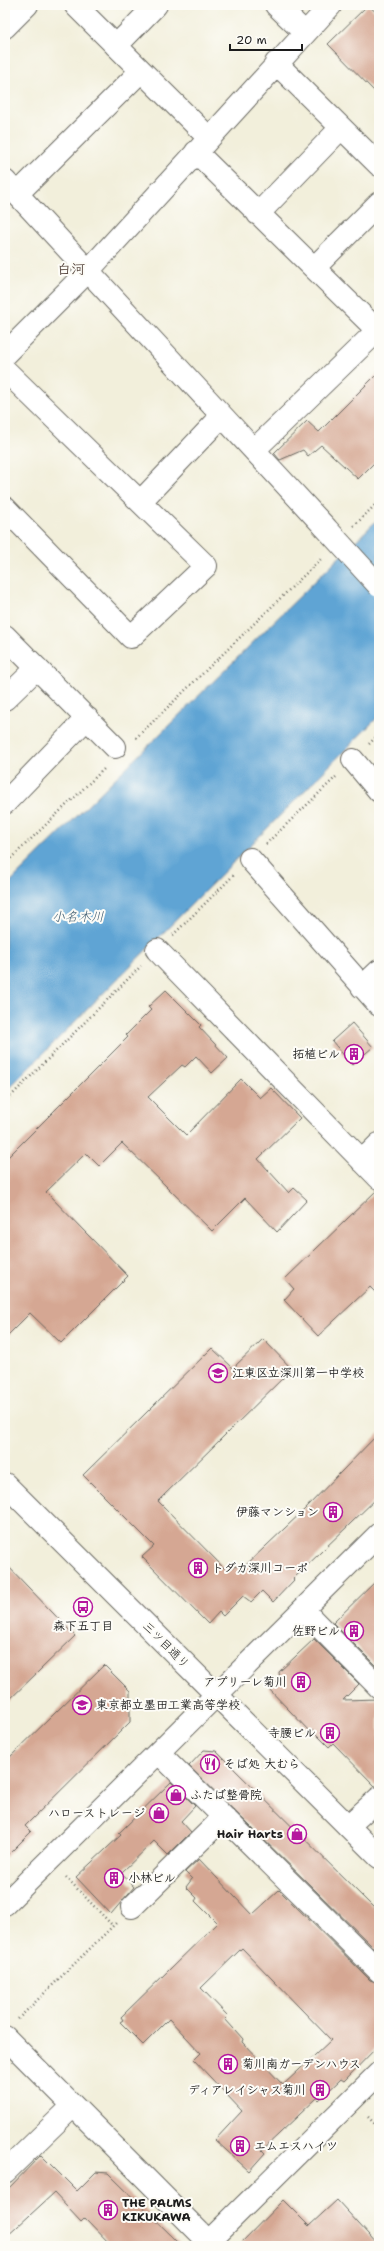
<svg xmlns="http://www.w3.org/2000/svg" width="384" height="2251" font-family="'Shantell Sans','Klee One',sans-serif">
<rect width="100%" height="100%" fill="#fdfcf7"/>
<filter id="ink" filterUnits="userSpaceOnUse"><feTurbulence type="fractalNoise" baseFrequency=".025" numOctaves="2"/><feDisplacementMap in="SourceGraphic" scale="8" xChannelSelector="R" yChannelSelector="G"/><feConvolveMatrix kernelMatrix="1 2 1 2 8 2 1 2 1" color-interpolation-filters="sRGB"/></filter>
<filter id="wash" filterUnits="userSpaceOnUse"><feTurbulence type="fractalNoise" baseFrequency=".012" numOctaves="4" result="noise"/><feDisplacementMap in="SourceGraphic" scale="16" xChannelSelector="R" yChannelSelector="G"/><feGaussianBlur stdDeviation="0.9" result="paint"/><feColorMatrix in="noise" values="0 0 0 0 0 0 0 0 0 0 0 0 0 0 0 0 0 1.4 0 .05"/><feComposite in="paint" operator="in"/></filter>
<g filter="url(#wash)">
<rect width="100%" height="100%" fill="#f2efdb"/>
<!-- water -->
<path fill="#5fa4d4" stroke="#3e6078" d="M379 518V716L5 1092V887Z"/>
<g id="blocks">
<!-- building -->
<path fill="#d5a793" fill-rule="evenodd" d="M368 5 379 15V96L328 44Z
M379 372V458L358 479 321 445 308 456 303 450 280 460 274 453 307 421 319 432Z
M166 990 201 1025 199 1027 228 1058 212 1073 196 1056 185 1067 182 1065 148 1097 186 1135 241 1079 260 1098 271 1088 300 1118 258 1159 289 1193 294 1188 307 1200 277 1232 245 1198 212 1231 122 1143 99 1166 86 1153 46 1192 128 1276 61 1343 30 1313 5 1338V1160L128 1037 126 1035 151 1010 148 1007Z
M352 1023 373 1047 352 1065 332 1041Z
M377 1190H379V1296L370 1287 318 1336 284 1300 294 1289 285 1279Z
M263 1339 292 1369 158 1501 224 1568 246 1565 304 1510 379 1433V1496L293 1579 294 1580 273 1602 262 1591 251 1602 243 1596 223 1616 219 1612 208 1624 142 1557 154 1546 83 1475 212 1348 233 1368Z
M5 1563 75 1636 5 1704Z
M379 1578V1664L376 1666 333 1623Z
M314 1639 359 1684 343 1700 379 1699V1786H375L333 1743 329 1747 312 1730 310 1732 268 1688 280 1680 279 1672Z
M104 1665 130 1691V1722L25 1826 31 1832 5 1858V1762Z
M204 1750 216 1751 379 1913V1953L189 1766Z
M171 1782 195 1806 181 1821 191 1832 168 1855 154 1841 121 1873 134 1887 111 1914 76 1877 121 1835 119 1833Z
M199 1859 252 1915 279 1890 370 1980 379 1983V2045L344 2081 341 2079 319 2100 317 2098 262 2150 265 2153 249 2171 215 2140 242 2111 194 2060 201 2053 169 2019 143 2045 120 2022 123 2020 121 2017 217 1923 195 1901 197 1898 186 1887 192 1879 185 1872ZM242 1948 331 2040 283 2085 242 2042 243 2039 225 2019 228 2016 201 1988Z
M41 2155 77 2191 96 2172 108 2173 182 2246H112L85 2218 81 2222 54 2193 5 2238V2192Z
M283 2200 309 2226 337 2200 379 2246H238Z"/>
</g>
</g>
<g filter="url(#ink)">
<use href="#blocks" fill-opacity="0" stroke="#67665f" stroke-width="1"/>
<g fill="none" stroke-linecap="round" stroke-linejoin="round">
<defs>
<path id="minor" d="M276 5 305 33
M76 6 209 138
M116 46 156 5
M276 63 379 165
M196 152 377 330
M5 181 325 527
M17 194 141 71
M258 214 341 128
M314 268 379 203
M5 354 88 271 331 5
M5 370 206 566 131 637 5 508
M254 450 379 329
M141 501 222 416
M5 636 115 747
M5 699 37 668
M353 760 379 791
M5 803 87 718
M250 859 379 1005
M157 950 379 1178
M362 987 379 971
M362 1161 379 1144
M303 1610 379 1687
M159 1753 379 1971
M348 1826 379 1798
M5 1904 379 1534
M132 1907 223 1818
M5 2037 213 2246
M5 2172 73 2106
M204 2246 379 2073"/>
<path id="major" d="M5 27 27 5
M5 1484 379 1857"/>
</defs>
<!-- minor casing -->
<use href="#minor" stroke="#67665f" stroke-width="24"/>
<!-- major casing -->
<use href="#major" stroke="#67665f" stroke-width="24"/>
<!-- path -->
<path stroke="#67665f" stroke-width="2.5" stroke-dasharray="1 3" stroke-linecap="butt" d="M354 526 379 501
M136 738 322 558
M369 744 379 734
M266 844 336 777
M5 864 105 768
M173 935 234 875
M5 1102 141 966
M66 1877 113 1926
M18 2019 116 1923
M368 2117 379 2128"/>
<!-- minor -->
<use href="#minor" stroke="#fff" stroke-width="22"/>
<!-- major -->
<use href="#major" stroke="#fff" stroke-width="22"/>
<defs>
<path id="minor-bridge" d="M325 527 379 586"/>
</defs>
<!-- minor-bridge casing -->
<use href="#minor-bridge" stroke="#67665f" stroke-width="24" stroke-linecap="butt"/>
<!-- minor-bridge -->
<use href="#minor-bridge" stroke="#fff" stroke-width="22"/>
</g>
</g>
<!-- icons -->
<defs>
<symbol id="building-ring" viewBox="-11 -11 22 22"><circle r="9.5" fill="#fdfcf7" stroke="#b5179e" stroke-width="1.5"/><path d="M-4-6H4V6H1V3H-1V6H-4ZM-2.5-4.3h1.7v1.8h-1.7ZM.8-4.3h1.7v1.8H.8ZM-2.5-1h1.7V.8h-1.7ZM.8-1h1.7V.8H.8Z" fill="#b5179e"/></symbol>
<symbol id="school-ring" viewBox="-11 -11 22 22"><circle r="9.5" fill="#fdfcf7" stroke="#b5179e" stroke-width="1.5"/><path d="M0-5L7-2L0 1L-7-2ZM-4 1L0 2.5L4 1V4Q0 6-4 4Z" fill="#b5179e"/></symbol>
<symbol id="bus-ring" viewBox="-11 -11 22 22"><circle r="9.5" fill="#fdfcf7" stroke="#b5179e" stroke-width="1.5"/><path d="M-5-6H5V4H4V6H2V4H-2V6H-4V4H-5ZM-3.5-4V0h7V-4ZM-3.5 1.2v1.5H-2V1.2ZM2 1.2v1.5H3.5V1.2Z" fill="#b5179e"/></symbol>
<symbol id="restaurant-ring" viewBox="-11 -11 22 22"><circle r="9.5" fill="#fdfcf7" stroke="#b5179e" stroke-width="1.5"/><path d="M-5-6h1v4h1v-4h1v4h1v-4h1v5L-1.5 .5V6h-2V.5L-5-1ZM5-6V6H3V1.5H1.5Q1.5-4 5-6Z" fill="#b5179e"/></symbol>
<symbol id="shop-ring" viewBox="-11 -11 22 22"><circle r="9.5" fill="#fdfcf7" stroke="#b5179e" stroke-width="1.5"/><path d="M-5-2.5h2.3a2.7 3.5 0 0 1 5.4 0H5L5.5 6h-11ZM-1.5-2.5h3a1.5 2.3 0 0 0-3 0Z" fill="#b5179e"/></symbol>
</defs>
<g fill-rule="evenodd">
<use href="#building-ring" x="343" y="1043" width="22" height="22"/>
<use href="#school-ring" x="207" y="1362" width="22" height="22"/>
<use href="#building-ring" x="322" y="1501" width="22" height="22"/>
<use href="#building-ring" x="187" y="1557" width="22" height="22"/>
<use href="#bus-ring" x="72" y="1596" width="22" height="22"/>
<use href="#building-ring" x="343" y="1620" width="22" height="22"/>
<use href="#building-ring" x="290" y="1671" width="22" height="22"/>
<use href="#school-ring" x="71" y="1694" width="22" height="22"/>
<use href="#building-ring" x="319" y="1722" width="22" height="22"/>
<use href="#restaurant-ring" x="199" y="1753" width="22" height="22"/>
<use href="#shop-ring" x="165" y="1784" width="22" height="22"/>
<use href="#shop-ring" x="148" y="1802" width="22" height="22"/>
<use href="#shop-ring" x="286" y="1823" width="22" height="22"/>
<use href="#building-ring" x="103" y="1867" width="22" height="22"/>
<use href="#building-ring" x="217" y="2053" width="22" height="22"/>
<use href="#building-ring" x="309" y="2079" width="22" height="22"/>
<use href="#building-ring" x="229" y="2135" width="22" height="22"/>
<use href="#building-ring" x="97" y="2199" width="22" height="22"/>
</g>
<g text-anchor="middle" stroke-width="4" stroke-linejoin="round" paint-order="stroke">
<!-- poi labels -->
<g font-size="12" font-weight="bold" fill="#1c1c1c" stroke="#fdfcf7" text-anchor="start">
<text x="340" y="1058" text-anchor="end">拓植ビル</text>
<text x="232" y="1377">江東区立深川第一中学校</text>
<text x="319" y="1516" text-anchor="end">伊藤マンション</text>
<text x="212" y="1572">トダカ深川コーポ</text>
<text x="83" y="1630" text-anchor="middle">森下五丁目</text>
<text x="340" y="1635" text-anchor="end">佐野ビル</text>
<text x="287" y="1686" text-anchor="end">アプリーレ菊川</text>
<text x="96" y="1709">東京都立墨田工業高等学校</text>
<text x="316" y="1737" text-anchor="end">寺腰ビル</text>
<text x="224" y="1768">そば処 大むら</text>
<text x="190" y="1799">ふたば整骨院</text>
<text x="145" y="1817" text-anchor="end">ハローストレージ</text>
<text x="283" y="1838" text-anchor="end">Hair Harts</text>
<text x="128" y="1882">小林ビル</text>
<text x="242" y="2068">菊川南ガーデンハウス</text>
<text x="306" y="2094" text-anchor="end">ディアレイシャス菊川</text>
<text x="254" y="2150">エムエスハイツ</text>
<text x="122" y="2207">THE PALMS<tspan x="122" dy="14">KIKUKAWA</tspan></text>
</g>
<!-- street labels -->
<g font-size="12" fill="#1c1c1c" stroke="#fdfcf7">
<text transform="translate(166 1645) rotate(45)" y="4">三ツ目通り</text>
</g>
<!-- water labels -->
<g font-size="13" font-style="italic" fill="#3a596f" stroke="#fdfcf7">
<text x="78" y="921">小名木川</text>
</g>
<!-- quarter labels -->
<g font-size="14" font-weight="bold" fill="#5d4d46" stroke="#fdfcf7">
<text x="71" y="274">白河</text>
</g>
</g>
<!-- margin -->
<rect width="384" height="2251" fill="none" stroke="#fdfcf7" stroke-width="20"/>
<!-- scale -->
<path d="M230 44v6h72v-6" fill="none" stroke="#1c1c1c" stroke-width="2"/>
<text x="236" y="44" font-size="12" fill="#1c1c1c" stroke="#fdfcf7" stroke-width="3" paint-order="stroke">20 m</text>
</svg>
